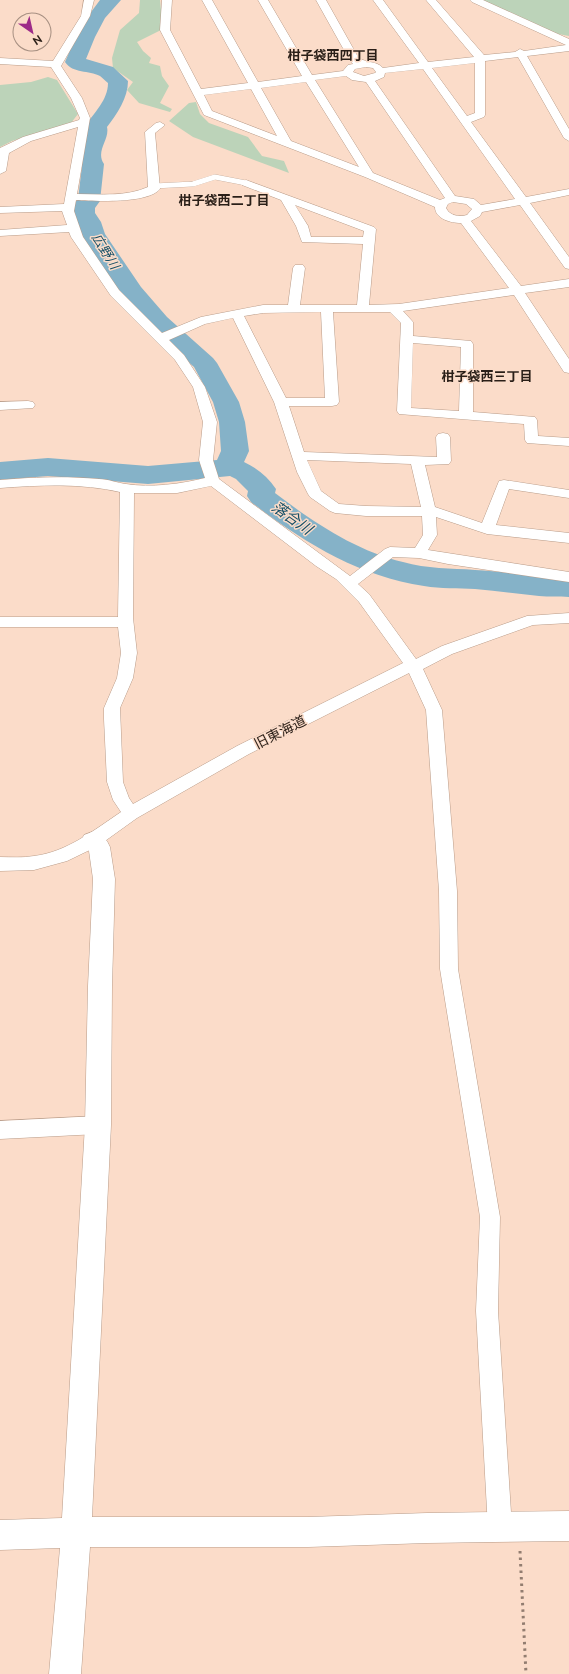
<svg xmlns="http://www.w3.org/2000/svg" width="569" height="1674" font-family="Raleway,'Noto Sans JP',sans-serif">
<rect width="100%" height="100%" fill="#fbdcc9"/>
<!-- green -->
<path fill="#bcd3b9" d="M140 0H160L163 29 137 42 143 51 151 58 149 63 160 66 162 76 169 86 160 103 172 109 170 112 139 103 127 90 133 82 113 68 112 58 120 30 139 13Z
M480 0H569V36L553 33Z
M48 77 57 80 78 114 71 123 12 141 0 147V85L31 82Z
M196 102 200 114 209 123 248 137 262 156 284 161 289 173 193 137 169 121 189 103Z"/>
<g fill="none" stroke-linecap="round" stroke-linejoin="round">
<!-- river -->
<path fill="#85b2c8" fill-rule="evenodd" d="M100 0H121L105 18 95 37 86 59 113 67 128 81C128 98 117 114 107 127 110 140 95 151 104 164L100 201 95 208V213L101 222 105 234 141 287 167 317 213 358 217 363 239 402 245 422 249 451 244 462C257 468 268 477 276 489L275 493C313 522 356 551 403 562 427 569 451 568 475 570 496 571 517 574 539 576 549 577 559 576 569 577V597C559 596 549 597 539 596 518 594 497 591 475 589 458 588 441 589 424 586 358 576 303 542 251 502L247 496 248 491 236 479 230 476 148 484 48 476 0 480V462L48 458 148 466 217 460 221 451 219 422 213 402 194 367 149 327 123 297 81 234C79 224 73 216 72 206L78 199 82 166C73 153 89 140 85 126 94 113 108 100 108 83 105 81 103 78 100 76 89 70 73 74 65 62L80 27Z"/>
<defs>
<path id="lane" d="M154 186 193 184 215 177 246 183"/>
<path id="street" d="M84 0H94L90 16 61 66 82 98 90 118 77 194C100 194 126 197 148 187L145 132 156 123 160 122 165 125 155 133 160 189C148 204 94 201 76 200L74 211 83 237 119 290 162 333 201 317 263 305H288L293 268 295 265H303L305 268 300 305H357L363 244 302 242 296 226 281 200 242 185 240 183 246 180 374 227 376 229 369 305 399 304 509 288 461 223C451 223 435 219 435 207L365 177 204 115 160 30 162 0H172L170 30 201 89 248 83 202 0H212L258 82 302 76 258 0H268L312 75 343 71 348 65 353 64 349 59 316 0H326L358 57C366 64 376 60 383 68L419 63 373 0H383L428 62 474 57 426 0H436L484 55 515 52 520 49 524 51 566 45 472 2 470 0H483L569 39V51L527 56 569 129V141L564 138 518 57 485 61V115L484 117 471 122 526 197 569 189V195L530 203 569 257V269L565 268 520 205 482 212 480 216 471 221 521 286 569 279V287L525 293 569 359V373L564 372 514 295 403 311 413 322V336L471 341 473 344V412L535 417 537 420 538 436 569 438V446L527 443 525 440 524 424 399 414 397 411 401 323 390 312H333L339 402 337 405 332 406H289L304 452 437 457 436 437 438 434 443 433 448 434 450 437 451 461 449 464 425 465 435 507 482 523 499 481 504 480 569 490V498L509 489 496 525 569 533V543L487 534 436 517 437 535 428 550 569 572V582L448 564 419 558 393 557 358 584 369 594 416 659 442 646 527 616 569 613V623L533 625 452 654 423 669 442 710 457 891 458 969 500 1217 498 1311 512 1528 508 1536 500 1540 492 1536 488 1528 476 1311 480 1217 440 969 439 891 426 710 409 673 249 754 137 818 98 846 67 861 34 870 0 871V857C11 857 23 858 34 856 67 852 94 830 121 812L113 800 107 782 104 719V708L117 678 121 653 118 627H0V617H118L120 492C81 483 39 485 0 488V480C32 477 66 476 99 479 108 479 117 483 126 484 151 488 181 484 205 478L199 460 203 422 193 387 175 360 111 296 71 237 69 232 0 236V230L67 225 62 211 0 213V207L64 204 78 127 31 141 9 153 6 171 0 174V148L23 137 79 120 80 118 71 98 51 67 0 64V58L53 61 81 16ZM475 63V113L467 116 432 68ZM366 67 373 68 376 72 375 73 364 76 353 72 355 69ZM423 69 515 199 481 205 474 199 455 196 375 81 384 77 385 73ZM346 76 352 80 366 82 445 198 440 200 373 173 315 80ZM306 82 359 167 291 141 261 88ZM251 89 277 136 212 111 204 95ZM453 202 466 204 472 209 467 215C459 217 450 216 446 208L448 204ZM295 205 364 231 363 237H311L308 226ZM321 312 325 398H286L244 316 263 313ZM233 318 274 402 297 472 308 494 310 497 330 511 335 513 366 516H422L423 535 415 548 390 547 385 549 350 576 219 479 213 460 217 422 205 387 184 355 169 340 205 324ZM413 343 461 347 459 411 411 408ZM307 460 411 464 421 507 366 506 339 504 321 491ZM211 486 316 566 336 579 359 602 403 663 237 746 133 804 129 798 123 782 120 708 133 678 137 653 133 618 134 493H177Z
M28 401 33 402 35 405 33 408 0 410V402Z
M98 1116 105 1119 108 1125 105 1131 98 1134 0 1139V1121Z"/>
<path id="secondary" d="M92 832 100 835 107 841 110 847 115 879 112 986 111 1125 92 1517H308L427 1513 569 1511V1541L427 1543 308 1547H90L81 1674H49L60 1548 0 1550V1520L62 1518 85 1125 88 986 93 879 89 851 81 841 84 835Z"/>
</defs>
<!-- lane casing -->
<use href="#lane" stroke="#b99c89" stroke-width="5.5"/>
<!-- street casing -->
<use href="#street" stroke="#b99c89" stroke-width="1"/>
<!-- secondary casing -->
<use href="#secondary" stroke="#b99c89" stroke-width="1"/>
<!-- path -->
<path stroke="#927d70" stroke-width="3" stroke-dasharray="2.5 4" stroke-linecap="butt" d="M520 1551 526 1674"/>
<!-- lane -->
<use href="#lane" stroke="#fff" stroke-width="5"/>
<!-- street -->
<use href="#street" fill="#fff" fill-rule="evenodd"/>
<!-- secondary -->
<use href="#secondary" fill="#fff" fill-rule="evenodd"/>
</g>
<g text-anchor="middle" stroke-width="3" stroke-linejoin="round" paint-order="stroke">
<!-- far-neighbourhood labels -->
<g font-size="13" font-weight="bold" fill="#2a1f18" stroke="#fbdcc9">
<text x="333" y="60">柑子袋西四丁目</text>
<text x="224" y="205">柑子袋西二丁目</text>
<text x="487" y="381">柑子袋西三丁目</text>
</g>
<!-- far-water labels -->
<g font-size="13" font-style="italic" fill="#154f67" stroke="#fbdcc9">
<text transform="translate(106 251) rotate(58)" y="5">広野川</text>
</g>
<!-- street labels -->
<g font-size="14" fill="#2a1f18" stroke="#fbdcc9">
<text transform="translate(280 732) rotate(-27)" y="5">旧東海道</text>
</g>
<!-- water labels -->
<g font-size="15" font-style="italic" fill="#154f67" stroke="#fbdcc9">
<text transform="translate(292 518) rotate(35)" y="5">落合川</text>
</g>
</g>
<!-- north arrow -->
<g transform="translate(32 32) rotate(146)"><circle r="19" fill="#fbdcc9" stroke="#a79082"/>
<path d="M0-3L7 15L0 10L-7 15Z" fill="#9d2b88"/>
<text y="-6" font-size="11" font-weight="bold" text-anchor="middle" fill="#2a1f18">N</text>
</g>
</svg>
